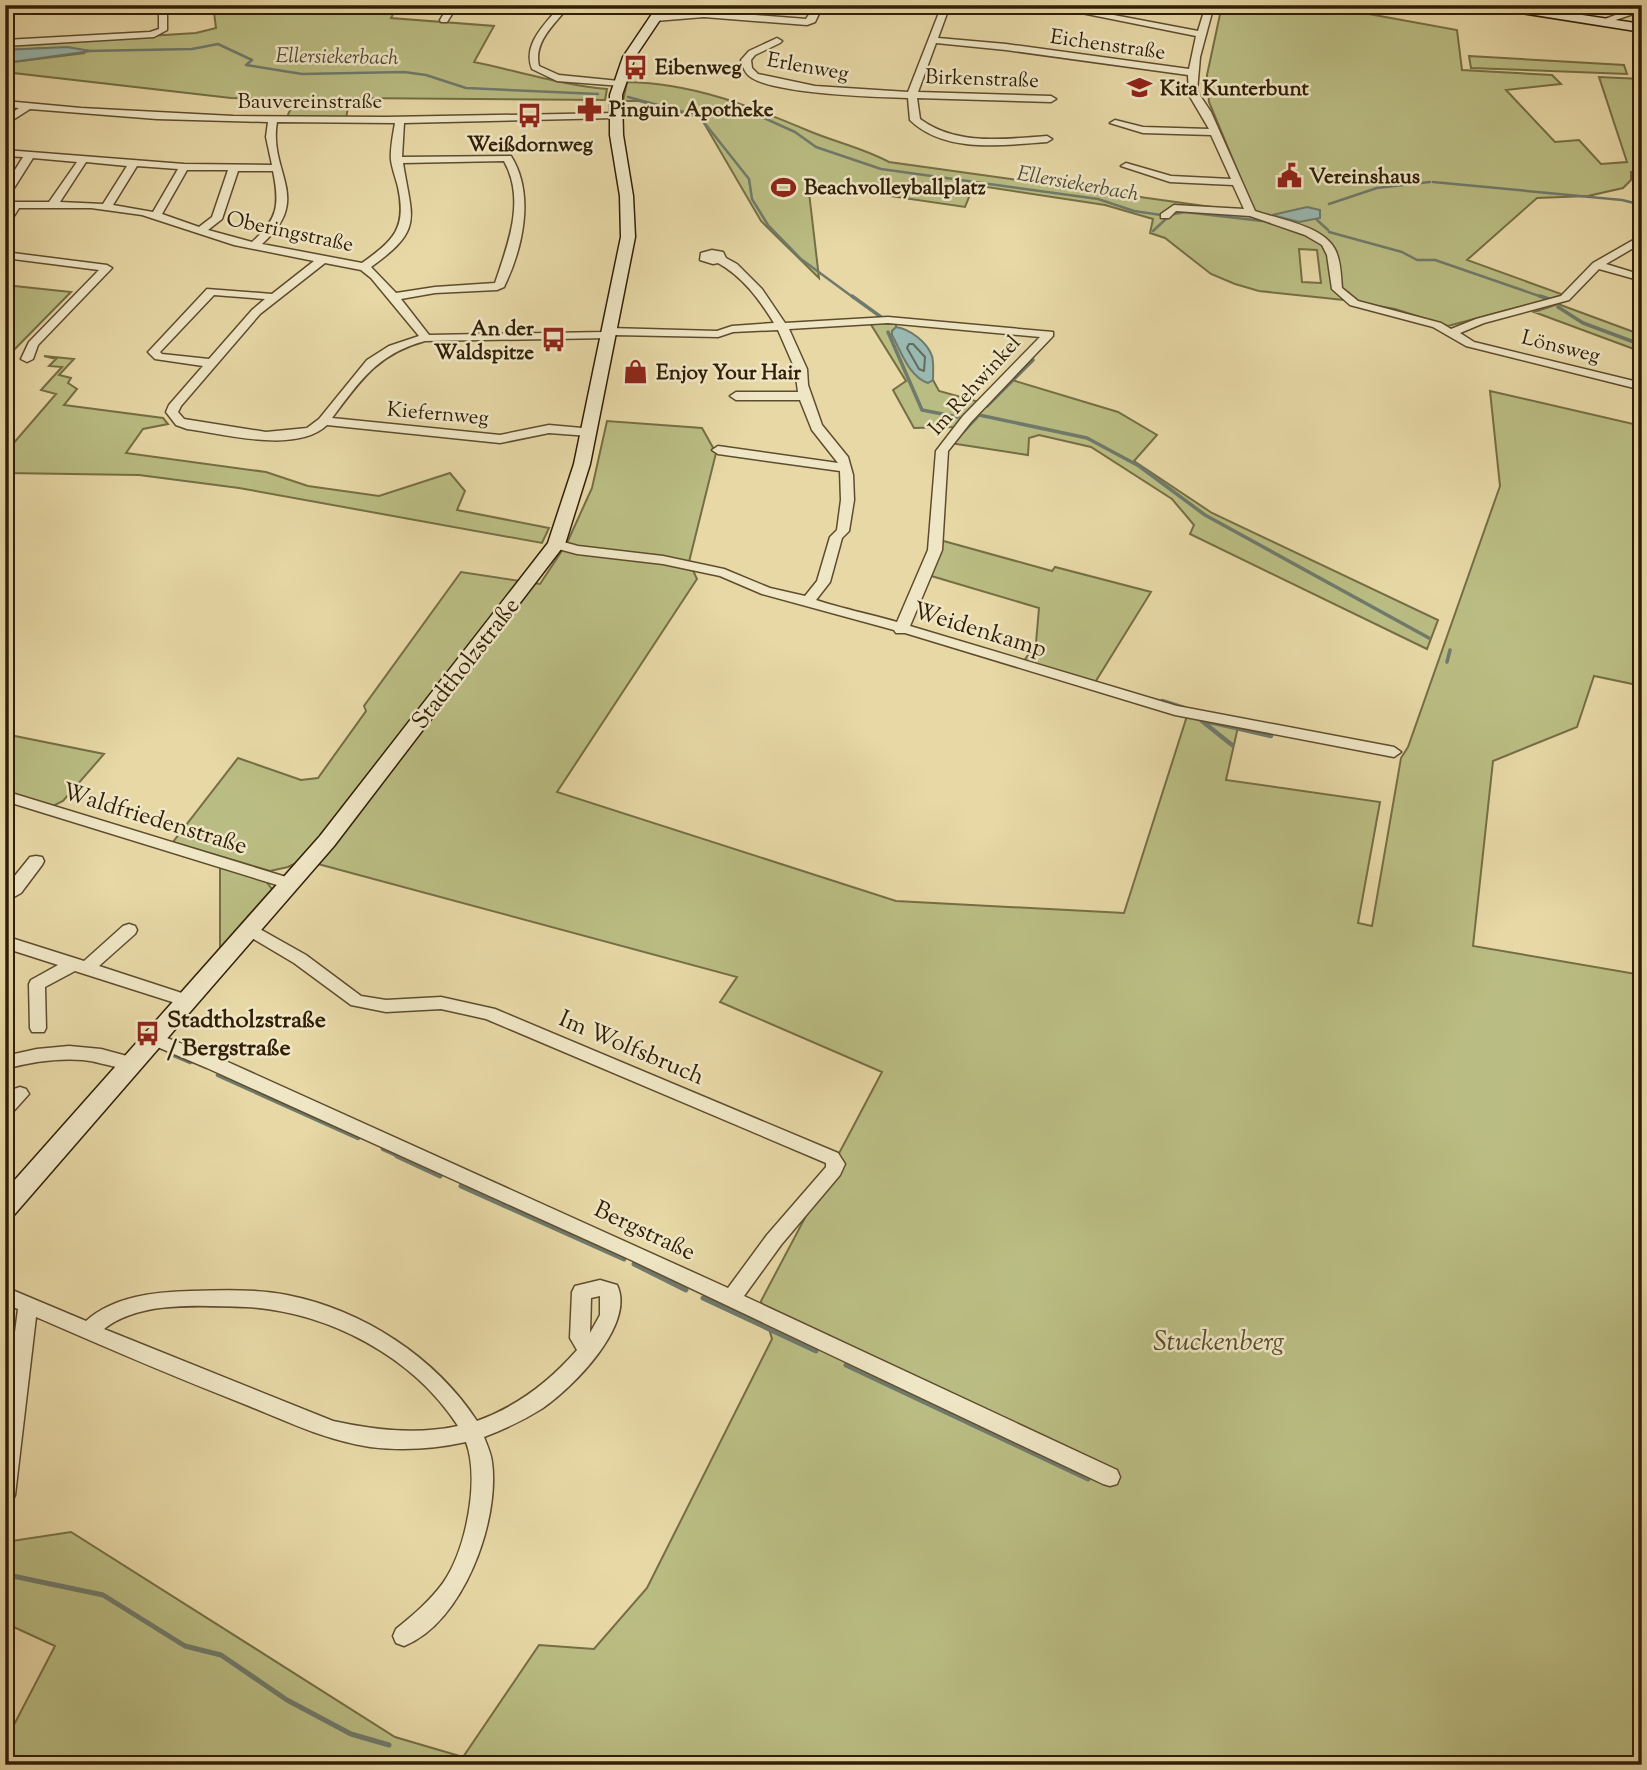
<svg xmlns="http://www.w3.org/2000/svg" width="1647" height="1770" font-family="'Sorts Mill Goudy',serif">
<rect width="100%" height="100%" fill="#e7d8a6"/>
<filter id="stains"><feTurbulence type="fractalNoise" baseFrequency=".00286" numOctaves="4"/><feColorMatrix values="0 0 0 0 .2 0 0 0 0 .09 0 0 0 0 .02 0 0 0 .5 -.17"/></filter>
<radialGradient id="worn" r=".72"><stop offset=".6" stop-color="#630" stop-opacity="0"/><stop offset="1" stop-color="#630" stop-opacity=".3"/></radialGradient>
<!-- green -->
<path fill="#babd83" stroke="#756e44" stroke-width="2" fill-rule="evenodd" d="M213 5H398L391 18 494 26 474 62C518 71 562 85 607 89L605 100 350 98 346 118 287 117 295 99 231 98 5 72V63L85 53 50 48 5 50V45L196 33 216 28Z
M1222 5H1340L1354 8 1358 12 1457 30 1462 70 1552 75 1561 84 1506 90 1555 142 1579 140 1601 164 1627 162 1599 77 1642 79V172H1631V180L1623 188 1588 196 1537 198 1467 260 1564 295 1448 326 1395 309 1344 300 1259 291 1235 284 1211 274 1165 238 1150 233 1153 219 1105 205 974 185 965 207 808 184 819 278 761 221 701 118 639 101H623L627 82C692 83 750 106 809 131 835 142 863 148 889 162L1255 213 1209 102 1207 75ZM1299 249 1317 250 1321 283 1302 282Z
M1469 56 1624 65 1627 74 1471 68Z
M5 285 71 292 5 359Z
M1558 304 1642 335V352L1534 312Z
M870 323 896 324V327L892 331 927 382 933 380 939 391 979 402 954 427 914 428 893 390 906 381Z
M44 356 74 359 59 375 71 378 68 383 77 389 64 405 163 418 168 424 143 429 126 453 266 472 308 486 379 496 450 473 465 491 457 510 549 528 542 543 239 488 139 475 5 473V453L56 394 41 390 62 367 49 366 56 359Z
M1012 380 1118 412 1157 435 1134 461 1212 513 1438 620 1427 649 1190 534 1194 525 1172 499 1091 447 1039 435 1029 438 1028 455 950 443Z
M1490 391 1642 426V686L1594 676 1577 727 1493 761 1473 946 1642 975V1765H5V1742L55 1646 5 1623V1542L71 1532 395 1737 463 1757 539 1645 594 1649 647 1588 772 1339 761 1301 882 1072 720 1002 737 977 318 864 300 861 288 867 270 871 173 842 238 758 301 780 318 778 366 711 364 706 461 572 540 584 567 543 592 488 607 421 702 428 716 453 689 562 697 579 557 792 896 901 1124 913 1187 716 1238 727 1226 780 1380 802 1358 923 1372 926 1401 758 1408 747 1500 486Z
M940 540 1052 571 1055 567 1151 592 1094 684 1022 664 1036 643 1039 608 928 575Z
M5 734 104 754 63 801 53 806 5 791Z
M220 866 265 880 272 889 271 898 220 954Z"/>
<!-- water -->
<path fill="#99b8b0" stroke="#6f7a6c" stroke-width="2" d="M67 47 91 51 5 63V50Z
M1307 207 1320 210V218L1299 222 1272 215Z
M896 327C910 329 927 342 932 356 934 363 933 372 933 380L928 383C909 377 901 351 892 335V331Z"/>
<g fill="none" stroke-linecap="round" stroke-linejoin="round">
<!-- shore -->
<path stroke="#646b5b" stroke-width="2" d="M909 344H913L925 357 924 371 919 369 907 348Z"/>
<!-- stream-far3 -->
<path stroke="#6f7a6c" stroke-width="2.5" d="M86 51 192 49 218 44 252 60 246 65 302 74 404 72 426 75 466 88 598 94
M628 97 699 116 742 108 795 132 816 147 881 169 1098 199 1134 211 1161 215
M699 116 749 179 752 199 768 225 801 259 854 298
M1433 182 1622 200 1642 205
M1329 204 1377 188 1430 182
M1169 215 1185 212 1262 221
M1317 220 1328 230
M1153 231 1167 218
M1329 232 1402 252 1417 260H1435L1545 298"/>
<!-- stream-far2 -->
<path stroke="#6f7a6c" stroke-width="3.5" d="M852 296 881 317
M1540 296 1549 299
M1558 307 1583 323 1642 345
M888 332 922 410 958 417
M987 406 1033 360
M960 435 979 415 1087 438 1139 466 1205 515 1429 638
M1447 662 1450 650"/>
<!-- stream-far1 -->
<path stroke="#6f7a6c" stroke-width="4.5" d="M1162 701 1184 708
M1201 720 1271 736
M1202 721 1232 745
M169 1053 190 1062
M218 1075 358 1138
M383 1149 401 1157"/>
<!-- stream -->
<path stroke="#6f7a6c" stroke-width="5" d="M397 1156 440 1176
M461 1186 624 1259
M634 1264 686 1290
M703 1298 816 1351
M846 1365 1088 1479
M8 1575 103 1595 185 1646 221 1655 287 1700 351 1734 389 1745"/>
<defs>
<path id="street" d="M159 5H167V30L154 37 5 46V40L150 32 159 29Z
M449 5H458L447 22H441L440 20Z
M561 5H570C556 23 533 41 539 66L559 75 619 81 624 84 622 86 557 81 532 69C522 44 546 23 561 5Z
M815 5H823L815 22 807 25 704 17 655 21 651 18 655 15 704 11 806 19Z
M942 5H950L938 38 1006 44 1189 69 1196 36 1042 5H1061L1198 31 1206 5H1214L1200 57 1197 91 1211 112 1255 211C1280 220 1328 226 1337 254 1341 265 1341 277 1342 288L1358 301 1441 323 1451 329 1476 319 1561 296 1593 263 1642 235V243L1606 264 1642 275V281L1599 269 1569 300 1484 323 1460 333 1474 342 1642 383V390L1466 346 1433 327 1350 305 1332 289 1327 255 1322 245 1305 235 1250 216 1176 211 1169 218H1161V214L1174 205 1244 209 1233 185 1170 182 1121 166 1126 163 1171 176 1231 179 1211 135 1143 133 1110 123 1115 120 1143 127 1209 129 1189 95 1188 75 1006 50 936 43 918 92 1051 96 1056 99 1051 102 917 98 920 119C957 146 1003 139 1047 136L1052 139 1047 142C1003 145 945 154 910 120L908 98C874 97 778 94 752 78 745 74 743 67 741 60L749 51 777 38 782 41 780 43 755 55 751 60 752 68 758 74 815 86 908 92Z
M1642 5V11L1601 25 1597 22Z
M5 101 81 108 233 116 386 117 617 113V117L614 118 404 123 402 157 511 156C535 194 523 248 504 287L497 290 435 293 401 299 429 335 604 332 609 328 717 331 732 326 774 323C759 299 743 277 718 263L713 264 700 260 701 253 712 250 723 252 726 258 737 264 762 289 785 323 888 317 1053 332V336L971 422 948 451 942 550 910 626 1177 706 1394 747 1401 752 1394 757 1175 715 905 633H896L894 630 762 594 720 576 663 564 577 554 551 547 549 544 556 540 578 546 663 556 724 569 770 588 805 596 817 581 830 537 837 530 841 500 840 471 718 454 712 450 718 446 838 463 812 430 800 400H736L730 396 736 392H798L795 369 778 330 733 332 718 337 614 335 609 338 425 341C377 354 360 381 332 418L500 435 549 425 593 429 595 432 589 436 549 433 500 443 327 425C297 454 224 434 187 429L176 425 166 412 169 405 203 366 155 359 148 352 150 350 207 289 272 294 314 261 234 245 142 215 91 208H19L9 224 5 225V214L9 208H5V202H49L77 162 33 158 9 196 5 197V186L23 157 5 156V150L184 164 272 165 266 137 268 122 157 119 30 109 5 125V117L19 108 5 107ZM277 122 395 123C393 135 390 149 391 160 392 168 396 179 398 187 407 228 394 240 362 263L262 244C314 198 268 173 277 122ZM504 161C526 200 508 244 495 283L435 287 396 293 371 267C424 229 412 220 403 163ZM86 162 127 166 103 204 60 202ZM137 166 178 169 153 212 113 205ZM187 170H228L212 217 199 227 162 214ZM238 171H273C280 205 278 219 252 242L208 230 222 219ZM325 263 361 270 371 278 419 336 389 346 367 360 319 419 307 428 266 432 184 419 178 412 181 406 260 314ZM214 295 265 299 252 310 209 359 162 354 160 352ZM888 323 1040 337 963 416 936 451 928 550 897 622C870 614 843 609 816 600L830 582 842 538 849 531 854 500 853 475 848 457 822 425 808 385 807 369 789 329Z
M5 252 107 265 112 268 38 345 33 359 27 362 21 359 29 342 99 270 5 258Z
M5 791 296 880 298 884 290 889 5 801Z
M36 856 42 857 44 861 42 865 21 893 5 902V888L30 857Z
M129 924 135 926 137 930 135 934 99 966 194 997 196 1001 194 1005 188 1007 75 971 45 987 46 1028 44 1032H32L30 1028 29 984 31 980 58 965 5 948V936L84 961 123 926Z
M251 924 306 955 361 996 386 1000 441 997 495 1009 838 1153 845 1164 840 1175 781 1245 744 1296 1117 1470 1120 1477 1117 1484 1110 1486 1103 1484 629 1259 207 1068 148 1043 146 1039 148 1035 154 1033 219 1058 728 1288 767 1235 826 1167V1163L486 1019 441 1009 386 1012 351 1005 294 963 245 934 243 930 245 926Z
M69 1046 101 1049 138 1059 141 1064 138 1069C126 1072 98 1061 83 1060 57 1058 31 1062 5 1069V1056L37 1049Z
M20 1087 26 1089 29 1094 11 1114 5 1116V1098L14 1089Z
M600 1280 617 1285C636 1325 572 1388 543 1408 524 1420 505 1429 484 1437 487 1445 491 1453 492 1462 500 1521 463 1623 404 1646L396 1643 393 1636 396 1629C413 1615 430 1601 443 1583 466 1550 480 1480 466 1442 434 1449 403 1451 370 1447 328 1441 288 1422 249 1406 177 1378 107 1348 36 1317L15 1495 12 1502 5 1504V1410L18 1309 5 1304V1287L86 1321C114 1296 155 1292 191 1291 223 1290 256 1289 287 1295 363 1310 435 1357 477 1421 518 1406 549 1382 577 1350L570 1338 572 1292 575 1286ZM600 1296V1315L590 1333 591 1298ZM246 1307C328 1312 413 1356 458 1426 416 1435 375 1430 333 1421L104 1329C141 1300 202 1306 246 1307Z"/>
<path id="secondary" d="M658 5H670L635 57 622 95 623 135 633 196 635 237 590 464 565 544 334 846 14 1215 5 1218V1191L320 836 548 543 574 464 621 237 620 196 610 135V95L623 57Z
M1484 5H1515L1642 24V32L1490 8Z"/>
</defs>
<!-- street casing -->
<use href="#street" stroke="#5e4c2e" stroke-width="3"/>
<!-- secondary casing -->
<use href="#secondary" stroke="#301e06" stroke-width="3"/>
<!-- street -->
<use href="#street" fill="#efe6c5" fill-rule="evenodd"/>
<!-- secondary -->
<use href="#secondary" fill="#efe6c5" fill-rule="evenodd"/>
</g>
<!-- icons -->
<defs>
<symbol id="bus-bare" viewBox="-9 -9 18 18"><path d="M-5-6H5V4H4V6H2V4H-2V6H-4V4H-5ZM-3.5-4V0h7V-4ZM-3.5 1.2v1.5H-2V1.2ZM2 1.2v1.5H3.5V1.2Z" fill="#8f2418" stroke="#efe6c5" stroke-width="2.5" paint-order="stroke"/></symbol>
<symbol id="school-bare" viewBox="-9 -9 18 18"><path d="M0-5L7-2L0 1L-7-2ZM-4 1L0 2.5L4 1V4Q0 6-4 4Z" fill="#8f2418" stroke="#efe6c5" stroke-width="2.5" paint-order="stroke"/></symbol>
<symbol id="pharmacy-bare" viewBox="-9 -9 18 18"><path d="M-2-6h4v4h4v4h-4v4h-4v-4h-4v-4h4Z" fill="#8f2418" stroke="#efe6c5" stroke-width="2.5" paint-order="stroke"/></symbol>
<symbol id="civic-bare" viewBox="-9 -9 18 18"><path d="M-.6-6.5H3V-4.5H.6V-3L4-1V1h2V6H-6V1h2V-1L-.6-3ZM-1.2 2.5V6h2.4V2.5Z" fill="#8f2418" stroke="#efe6c5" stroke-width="2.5" paint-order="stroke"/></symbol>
<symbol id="stadium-bare" viewBox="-9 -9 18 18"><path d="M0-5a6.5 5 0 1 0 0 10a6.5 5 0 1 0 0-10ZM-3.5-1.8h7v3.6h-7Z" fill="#8f2418" stroke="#efe6c5" stroke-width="2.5" paint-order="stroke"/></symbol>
<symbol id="shop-bare" viewBox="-9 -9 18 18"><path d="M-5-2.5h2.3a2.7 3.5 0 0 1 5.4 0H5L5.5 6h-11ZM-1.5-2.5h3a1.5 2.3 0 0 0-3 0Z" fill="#8f2418" stroke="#efe6c5" stroke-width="2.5" paint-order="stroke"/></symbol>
</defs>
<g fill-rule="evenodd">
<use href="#bus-bare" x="618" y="50" width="35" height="35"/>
<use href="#school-bare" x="1122" y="70" width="35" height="35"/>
<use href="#pharmacy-bare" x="572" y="92" width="35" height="35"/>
<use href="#bus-bare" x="512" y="98" width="35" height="35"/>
<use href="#civic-bare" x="1272" y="158" width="35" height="35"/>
<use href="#stadium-bare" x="766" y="170" width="35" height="35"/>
<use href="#bus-bare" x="536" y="322" width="35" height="35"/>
<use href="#shop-bare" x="618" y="354" width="35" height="35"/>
<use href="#bus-bare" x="130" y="1016" width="35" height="35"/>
</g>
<g text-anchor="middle" stroke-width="5" stroke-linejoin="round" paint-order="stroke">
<!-- far-street labels -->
<g font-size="21" fill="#301e06" stroke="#efe6c5">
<text transform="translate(1108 44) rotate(8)" y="7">Eichenstraße</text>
<text transform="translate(808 66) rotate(10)" y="7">Erlenweg</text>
<text transform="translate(982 78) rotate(2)" y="7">Birkenstraße</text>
<text x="310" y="108">Bauvereinstraße</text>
<text transform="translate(290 231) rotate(12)" y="7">Oberingstraße</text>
<text transform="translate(1561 346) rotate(14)" y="7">Lönsweg</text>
<text transform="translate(974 385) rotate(-48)" y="7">Im Rehwinkel</text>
<text transform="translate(438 413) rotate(5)" y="7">Kiefernweg</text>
</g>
<!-- far-water labels -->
<g font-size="21" font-style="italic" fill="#504c39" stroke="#efe6c5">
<text transform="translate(337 56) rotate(1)" y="7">Ellersiekerbach</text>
<text transform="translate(1078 183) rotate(10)" y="7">Ellersiekerbach</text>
</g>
<!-- far-poi labels -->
<g font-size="21" font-weight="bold" fill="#301e06" stroke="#efe6c5" text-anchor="start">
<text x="655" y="74">Eibenweg</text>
<text x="1160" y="95">Kita Kunterbunt</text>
<text x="609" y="116">Pinguin Apotheke</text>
<text x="530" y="151" text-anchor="middle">Weißdornweg</text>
<text x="1309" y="183">Vereinshaus</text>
<text x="804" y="194">Beachvolleyballplatz</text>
<text x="534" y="335" text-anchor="end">An der<tspan x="534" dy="24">Waldspitze</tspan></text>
<text x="656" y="379">Enjoy Your Hair</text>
</g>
<!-- street labels -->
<g font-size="24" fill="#301e06" stroke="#efe6c5">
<text transform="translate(980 629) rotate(17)" y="8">Weidenkamp</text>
<text transform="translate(465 663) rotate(-52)" y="8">Stadtholzstraße</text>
<text transform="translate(155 818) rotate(17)" y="8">Waldfriedenstraße</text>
<text transform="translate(632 1047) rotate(23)" y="8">Im Wolfsbruch</text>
<text transform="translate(645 1230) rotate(25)" y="8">Bergstraße</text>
</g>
<!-- poi labels -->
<g font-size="24" font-weight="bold" fill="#301e06" stroke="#efe6c5" text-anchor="start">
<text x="167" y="1027">Stadtholzstraße<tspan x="167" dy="28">/ Bergstraße</tspan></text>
</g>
<!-- near-park labels -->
<g font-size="28" font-style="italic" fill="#594e2c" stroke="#efe6c5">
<text x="1219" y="1350">Stuckenberg</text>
</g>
</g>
<!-- margin -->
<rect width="1647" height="1770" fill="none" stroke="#e7d8a6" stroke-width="28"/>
<rect x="7" y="7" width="1633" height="1756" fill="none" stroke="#301e06" stroke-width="3.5"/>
<rect x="14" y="14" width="1619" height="1742" fill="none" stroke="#301e06" stroke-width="2"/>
<rect width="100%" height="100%" filter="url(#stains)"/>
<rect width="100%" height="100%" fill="url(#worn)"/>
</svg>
